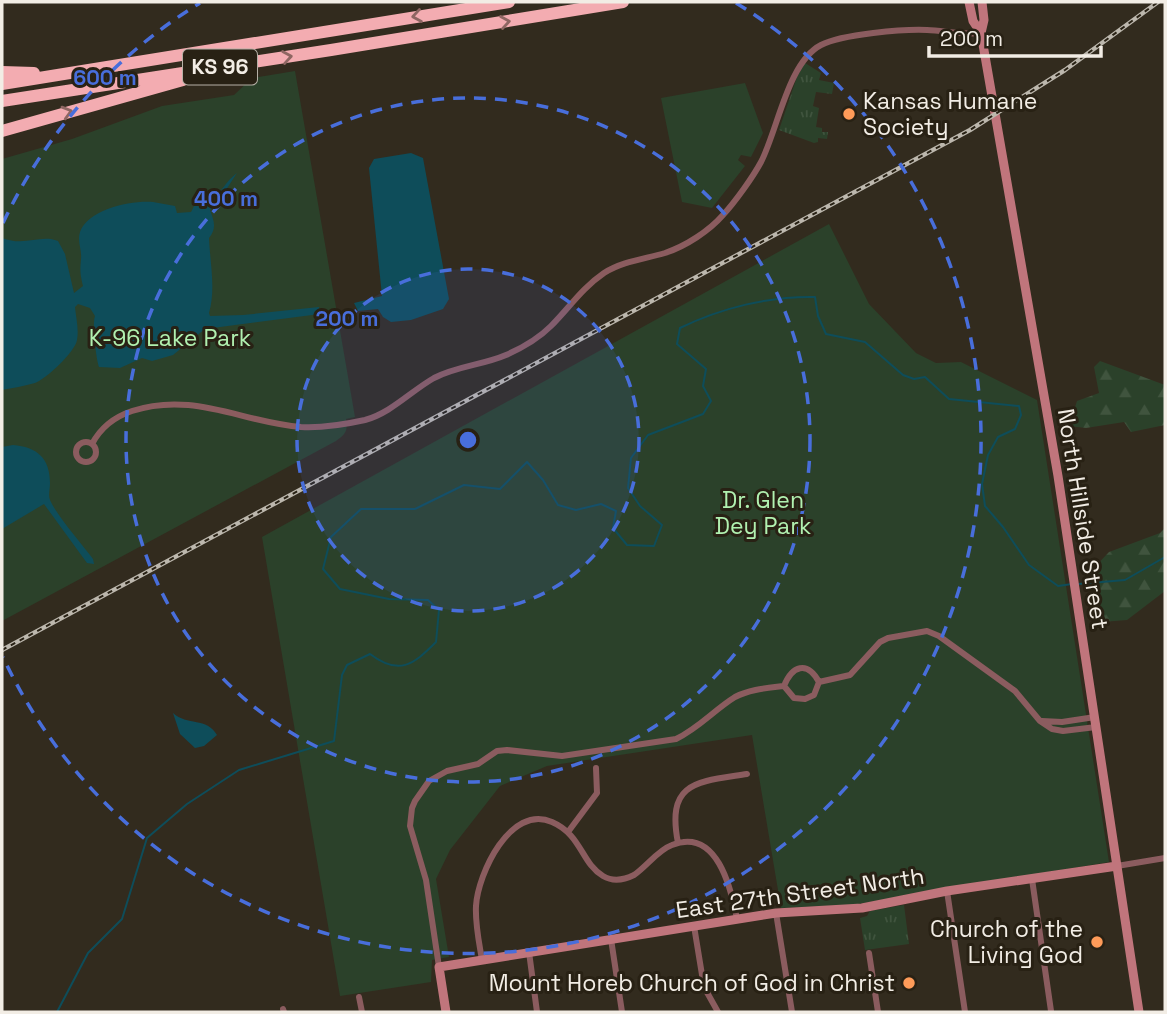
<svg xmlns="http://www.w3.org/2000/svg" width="1167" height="1014" font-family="'Space Grotesk',sans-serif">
<defs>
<pattern id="grass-tufts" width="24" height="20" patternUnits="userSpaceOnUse" patternTransform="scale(1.75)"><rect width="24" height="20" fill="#2b412a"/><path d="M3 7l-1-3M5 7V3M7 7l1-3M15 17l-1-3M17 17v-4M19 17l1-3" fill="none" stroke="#40543e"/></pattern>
<pattern id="forest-firs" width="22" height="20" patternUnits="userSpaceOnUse" patternTransform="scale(1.75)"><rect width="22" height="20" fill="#2b412a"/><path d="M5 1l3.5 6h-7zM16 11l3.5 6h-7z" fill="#40543e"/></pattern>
</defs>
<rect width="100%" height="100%" fill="#322b1e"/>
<!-- grass -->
<path fill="url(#grass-tufts)" d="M805 63 821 73 819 80 834 83 832 94 816 92 813 106 819 108 816 127 822 128V132H828L827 139 818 138V142L814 143 779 130 797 77Z
M904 905 909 944 865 950 860 918 867 916 870 911Z"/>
<!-- forest -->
<path fill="url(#forest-firs)" d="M1100 361 1165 385V425L1131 432 1124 422 1086 428 1069 426 1077 401 1099 393 1094 367Z
M1165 528V591L1127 620 1102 622 1096 611 1093 569 1109 552 1160 533Z"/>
<!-- park -->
<path fill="#2b412a" d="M295 71 355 417 346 419C348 431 346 434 336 441L2 621V159L72 139 162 106 234 95 252 78Z
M745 83 763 133 751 157 741 155 738 160 745 166 712 208 682 202 661 98Z
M829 224 869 304 916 353 936 363 961 362 1037 400 1109 862 852 905 781 908 752 735 547 766 500 786 450 850 436 879 449 957 432 960 431 982 340 996 262 537Z"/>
<!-- water -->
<path fill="#0e4d5a" d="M411 153 423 158 449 299 443 309 411 320 391 322 383 317 378 309 358 311 354 303 382 296 369 168 374 159Z
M237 173 218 202 210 210C214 221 217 228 209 238 210 263 216 289 209 313L210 316 243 315 319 307 320 314 205 329 173 355 152 361 142 358 120 368 99 367C96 358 92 324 95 316L90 308 78 304 75 307C76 318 79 329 77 340 75 352 46 379 35 383 25 386 12 388 2 390V238C25 247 40 234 58 241L65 254 74 293 83 286C80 273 80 271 81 259 82 249 77 242 80 232 88 209 132 200 153 202 160 203 168 205 175 206L177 213 191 212 197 200 206 198 211 200C221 193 226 181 237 173Z
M13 445C37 447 50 458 50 483 50 489 48 495 50 500 57 516 82 544 93 559L94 564 87 563 44 504 2 529V447Z
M173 713C187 726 207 717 217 735L204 746 195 748 180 734Z"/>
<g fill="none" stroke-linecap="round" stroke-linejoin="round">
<!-- stream -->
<path stroke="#0e4d5a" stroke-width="2" d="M1078 584 1125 580 1165 557
M57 1012 88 953 122 919 147 838 187 804 239 770 334 741 342 675 347 665 370 654C399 676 413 665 436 642L439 610 428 600 389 599 340 589 323 569 331 537 361 509H415L464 485 500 489 527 462 543 480 558 505 576 510 601 504 616 511 613 528 627 545 654 546 662 525 640 506 628 488 631 458 648 435 703 414 711 401 703 386 706 369 677 344 680 328C721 308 769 296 815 297L818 316 826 334 865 342 903 375 914 379 925 377 949 399 1019 406 1021 415 1015 429 998 437 988 455 982 484 985 506 1003 527 1029 565 1058 586 1072 584"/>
<!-- street -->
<path stroke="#8b5c5f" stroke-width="6" d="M76 452a10 10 0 1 1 20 0a10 10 0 1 1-20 0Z
M92 444C101 427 114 417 132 411 193 391 241 422 301 427 320 428 347 424 365 420 391 413 411 391 434 378 457 366 483 365 506 355 522 348 539 338 551 326 569 308 582 288 604 273 623 261 645 259 665 253 686 246 709 231 723 215 735 202 753 177 761 162 778 129 788 62 821 45 842 34 904 29 927 30 946 31 963 35 981 33
M819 682 850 675 880 642 888 638 927 631 939 636 1015 691 1040 721 1052 729 1063 731 1096 727
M784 686C792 666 807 660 819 682
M784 686 794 698 805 699 814 695 819 682
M1042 721 1062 722 1095 717
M568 832 597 793 596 768
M678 843C666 781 697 782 747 774
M1117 866 1165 858
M1032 879 1051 1011
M947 891 965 1012
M776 913 792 1012
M694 926 704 987 718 1012
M611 939 622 1012
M529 952 537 1012
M869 953 878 1012
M482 960C479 942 475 924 476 906 478 874 510 804 552 822 582 835 581 863 603 876 613 882 624 880 634 875 647 866 658 850 672 845 717 827 731 888 737 919
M439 967 426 880 410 826 412 808 415 801 429 781 447 771 478 764 497 751 507 750 562 756 676 739C699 728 714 710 735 697 750 689 768 688 784 686
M359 997 362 1012
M283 1009 284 1012"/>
<!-- secondary -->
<path stroke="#c0757c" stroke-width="9" d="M969 2 973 21 981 33
M982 2 984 20 981 33 1058 476 1139 1012
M446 1012 439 967 776 913 862 908 947 891 1117 866"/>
<!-- highway -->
<path stroke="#f3acb1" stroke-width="12" d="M2 72 34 73
M2 84 509 2
M2 101 331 50 623 2
M2 131 183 80"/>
<defs>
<path id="rail" d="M2 650 970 130 1065 70 1158 2"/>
</defs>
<!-- rail casing -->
<use href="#rail" stroke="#bcb7ad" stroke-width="4.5"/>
<!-- rail -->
<use href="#rail" stroke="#282114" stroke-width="2" stroke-dasharray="5" stroke-linecap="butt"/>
</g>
<!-- one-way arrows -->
<defs><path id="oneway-chevron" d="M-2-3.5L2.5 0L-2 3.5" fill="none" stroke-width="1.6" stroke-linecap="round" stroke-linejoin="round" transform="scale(1.75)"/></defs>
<g stroke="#8e6662">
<use href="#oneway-chevron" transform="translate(417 16) rotate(171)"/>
<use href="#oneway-chevron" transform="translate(505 22) rotate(-9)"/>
<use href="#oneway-chevron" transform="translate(287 57) rotate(-9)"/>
<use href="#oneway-chevron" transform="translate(67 112) rotate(-16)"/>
</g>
<!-- distance rings -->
<circle cx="468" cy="440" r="171" fill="#486edb" fill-opacity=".12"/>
<g fill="none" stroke="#486edb" stroke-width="3.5" stroke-dasharray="12 9">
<circle cx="468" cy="440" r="171"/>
<circle cx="468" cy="440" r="342"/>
<path d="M3 223A513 513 0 0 1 200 3M736 3A513 513 0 1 1 3 657"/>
</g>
<!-- markers -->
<g fill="#fe9b59" stroke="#282114" stroke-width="2.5">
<circle cx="849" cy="114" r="7"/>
<circle cx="1097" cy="942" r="7"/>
<circle cx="909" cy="983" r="7"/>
</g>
<g text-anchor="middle" stroke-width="6" stroke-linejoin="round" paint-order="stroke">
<!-- shield labels -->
<rect fill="#282114" stroke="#b5b0a6" stroke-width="2" x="183" y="49.5" width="74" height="35" rx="5"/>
<g font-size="21" font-weight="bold" fill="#f2ede5">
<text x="220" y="74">KS 96</text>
</g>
<!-- poi labels -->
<g font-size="23" fill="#f2ede5" stroke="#282114" text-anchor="end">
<text x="863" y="109" text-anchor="start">Kansas Humane<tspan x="863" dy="26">Society</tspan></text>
<text x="1083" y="937">Church of the<tspan x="1083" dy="26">Living God</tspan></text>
<text x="895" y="991">Mount Horeb Church of God in Christ</text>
</g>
<!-- park labels -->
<g font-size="23" fill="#b1f1b0" stroke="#282114">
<text x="170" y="346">K-96 Lake Park</text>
<text x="763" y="508">Dr. Glen<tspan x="763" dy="26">Dey Park</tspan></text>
</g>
<!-- street labels -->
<g font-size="23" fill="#f2ede5" stroke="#282114">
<text transform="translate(1083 519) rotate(81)" y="8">North Hillside Street</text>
<text transform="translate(800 893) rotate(-8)" y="8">East 27th Street North</text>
</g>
</g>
<circle cx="468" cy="440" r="10" fill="#486edb" stroke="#282114" stroke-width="3.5"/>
<g font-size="21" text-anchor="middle" font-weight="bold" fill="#486edb" stroke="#282114" stroke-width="6" stroke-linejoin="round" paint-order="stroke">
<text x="105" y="85">600 m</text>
<text x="226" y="206">400 m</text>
<text x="347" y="326">200 m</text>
</g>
<!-- border -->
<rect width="1167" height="1014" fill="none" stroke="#f2ede5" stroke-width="7"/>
<!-- scale -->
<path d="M929 46v10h172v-10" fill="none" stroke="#f2ede5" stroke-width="3.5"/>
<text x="940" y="46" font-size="21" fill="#f2ede5" stroke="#282114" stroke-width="5" paint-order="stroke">200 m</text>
</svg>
